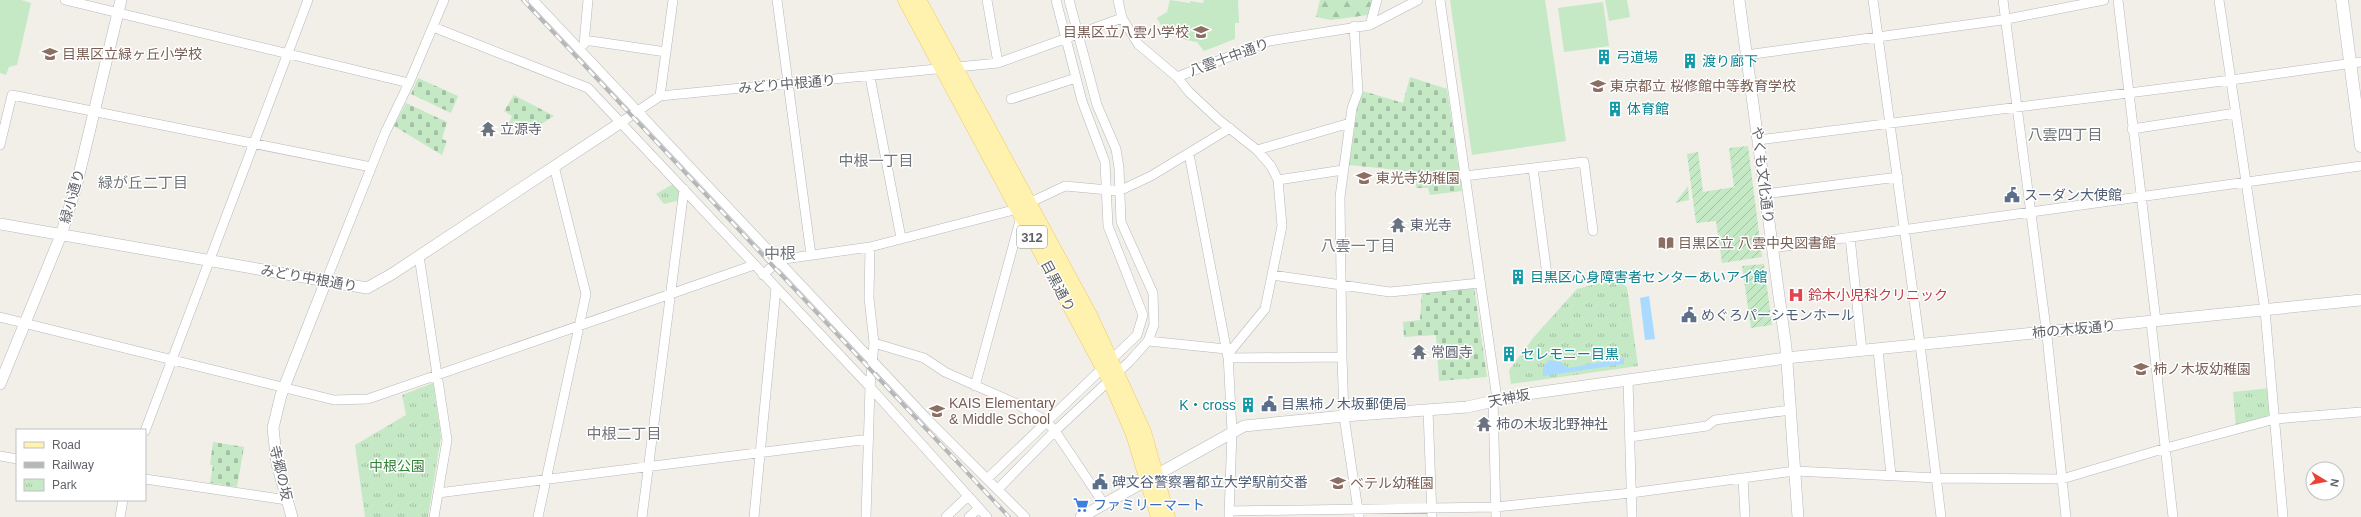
<svg xmlns="http://www.w3.org/2000/svg" width="2361" height="517" font-family="Arial,'Noto Sans JP',sans-serif">
<defs>
<pattern id="forest-firs" width="22" height="20" patternUnits="userSpaceOnUse"><rect width="22" height="20" fill="#c5e8c5"/><path d="M5 1l3.5 6h-7zM16 11l3.5 6h-7z" fill="#a3c0a4"/></pattern>
<pattern id="cemetery-stones" width="16" height="16" patternUnits="userSpaceOnUse"><rect width="16" height="16" fill="#c5e8c5"/><path d="M2 7V4a2 2 0 0 1 4 0v3zM10 15v-3a2 2 0 0 1 4 0v3z" fill="#a3c0a4"/></pattern>
<pattern id="park-tufts" width="24" height="20" patternUnits="userSpaceOnUse"><rect width="24" height="20" fill="#c5e8c5"/><path d="M3 7l-1-3M5 7V3M7 7l1-3M15 17l-1-3M17 17v-4M19 17l1-3" fill="none" stroke="#a3c0a4"/></pattern>
<pattern id="garden-furrows" width="10" height="10" patternUnits="userSpaceOnUse"><rect width="10" height="10" fill="#c5e8c5"/><path d="M-1 1l2-2M0 10L10 0M9 11l2-2" fill="none" stroke="#a3c0a4"/></pattern>
</defs>
<rect width="100%" height="100%" fill="#f1efe8"/>
<!-- grass -->
<path fill="#c5e8c5" d="M0 0H21L31 3 17 65 9 67 6 75 0 73Z
M1170 0 1190 3V1L1203 3 1204 0H1238L1239 23H1235V39L1204 51 1197 42C1180 39 1165 36 1157 18L1167 12Z
M1450 0H1545L1566 141 1472 155Z
M1605 0H1627L1630 17 1609 21Z
M1603 2 1609 46 1564 52 1558 8Z"/>
<!-- forest -->
<path fill="url(#forest-firs)" d="M1320 0H1373L1368 15 1331 20 1316 17Z"/>
<!-- cemetery -->
<path fill="url(#cemetery-stones)" d="M1410 77 1447 89 1462 191 1430 195 1428 188H1416L1417 172 1349 165 1358 105 1363 91 1403 103Z
M418 78 458 96 451 113 411 94Z
M514 95 554 116 527 133 509 123 512 116 504 111Z
M406 103 447 122 442 139 447 141 442 155 394 126Z
M1474 287 1487 377 1439 381 1436 335 1404 337 1403 322 1420 320 1422 292Z
M213 442 244 447 237 487 210 483 213 465H210Z"/>
<!-- park -->
<path fill="url(#park-tufts)" d="M673 184 681 192 680 200 664 204 656 194Z
M1616 279 1627 287 1638 366 1511 384 1509 370 1534 337 1577 289Z
M433 383 441 437 428 517H365L355 445 406 415 402 395Z
M2271 388 2275 418 2236 429 2233 392Z"/>
<!-- garden -->
<path fill="url(#garden-furrows)" d="M1748 146 1762 257 1722 263 1716 221 1696 223 1687 154 1698 152 1703 192 1734 187 1729 148Z
M1688 186 1689 200 1675 203Z
M1764 264 1772 325 1751 328 1742 266Z"/>
<!-- water -->
<path fill="#aadaff" d="M1649 296 1655 339 1645 340 1640 298Z
M1624 358V364L1543 376V367L1549 360 1561 362 1568 368Z"/>
<g fill="none" stroke-linecap="round" stroke-linejoin="round">
<defs>
<path id="minor" d="M65 0 409 83
M533 0 930 422 1025 517
M777 0 811 255
M987 0 998 63
M1118 0 1122 18 1138 44 1177 77 1189 92 1219 120 1257 150 1271 166 1278 180 1282 226 1265 309 1228 354 1232 431 1229 516
M1440 0 1497 399
M1873 0 1920 344 1941 517
M2003 0 2047 336 2066 517
M2118 0 2156 321
M2219 0 2265 310 2283 517
M1370 25 1377 0
M1354 26 1358 92 1352 108 1340 197 1342 357 1344 416 1359 517
M433 27 588 88 870 387 987 517
M584 40 666 52
M584 44 588 0
M1746 55 2002 20 2104 0
M870 77 901 238
M1177 77 1269 41 1370 25 1418 0
M660 96 673 0
M1011 99 1076 78
M620 123 660 96 998 63 1122 18
M2132 129 2236 113
M1758 140 2231 80 2361 62
M0 145 12 95 371 167
M1257 150 1350 123
M1189 154 1228 358 1342 357
M1533 168 1547 275
M1464 176 1584 162 1593 231
M1278 180 1343 170
M1765 194 1898 177
M1029 203 1065 186 1119 191 1151 176 1230 128
M1850 237 1862 351
M1773 248 2361 166
M419 256 447 440 434 517
M763 275 778 261 784 259 870 247 1017 209
M1272 275 1390 292 1480 283
M326 281 385 133 409 83 444 0
M0 317 334 400 368 399 754 265
M2151 322 2173 517
M1148 341 1226 349
M874 343 924 358 945 372 1017 404 1046 421 1055 431 1104 504
M1878 350 1891 475
M1628 380 1632 517
M975 386 1021 217
M1493 400 1496 517
M1428 410 1432 517
M145 431 308 0
M1630 437 1707 426 1715 420 1790 410
M0 456 17 459
M1743 478 1745 517
M145 479 287 500
M987 479 1137 335 1143 315 1108 226 1105 162 1082 101 1056 0
M998 489 1055 431 1129 362 1148 341 1154 325 1153 293 1121 222 1119 168 1116 149 1097 105 1069 0
M438 493 869 439
M1229 511 1496 507 1631 493 1795 471 1937 478 2062 479 2166 448 2275 419 2361 412
M120 517 123 500
M538 517 586 294 554 166
M642 517 684 189
M754 517 776 288
M866 517 870 387 874 343 869 298 870 247
M946 517 968 496
M969 517 979 508"/>
<path id="tertiary" d="M1739 0 1786 348 1798 517
M0 224 367 288 392 274 620 123
M0 384 61 235 76 187 121 0
M292 517 277 464 273 428 281 395 326 281
M1081 517 1244 426 1344 416 1467 407 1527 394 1786 358 2361 300"/>
<path id="secondary" d="M2342 0 2361 146"/>
<path id="primary" d="M905 0 1110 381 1133 434 1158 517
M919 0 1090 315 1144 432 1168 517"/>
</defs>
<!-- minor casing -->
<use href="#minor" stroke="#b5b8bc" stroke-width="10"/>
<!-- tertiary casing -->
<use href="#tertiary" stroke="#b5b8bc" stroke-width="12"/>
<!-- secondary casing -->
<use href="#secondary" stroke="#b6babf" stroke-width="13"/>
<!-- primary casing -->
<use href="#primary" stroke="#f2c960" stroke-width="15"/>
<!-- minor -->
<use href="#minor" stroke="#fff" stroke-width="9"/>
<!-- tertiary -->
<use href="#tertiary" stroke="#fff" stroke-width="11"/>
<!-- secondary -->
<use href="#secondary" stroke="#fff" stroke-width="12"/>
<!-- primary -->
<use href="#primary" stroke="#fff2af" stroke-width="14"/>
<defs>
<path id="rail" d="M523 0 1009 517"/>
</defs>
<!-- rail casing -->
<use href="#rail" stroke="#b6b7b8" stroke-width="4"/>
<!-- rail -->
<use href="#rail" stroke="#fff" stroke-width="2.5" stroke-dasharray="8" stroke-linecap="butt"/>
</g>
<!-- icons -->
<defs>
<symbol id="school-bare" viewBox="-9 -9 18 18"><path d="M0-5L7-2L0 1L-7-2ZM-4 1L0 2.5L4 1V4Q0 6-4 4Z" fill="#8d6e63" stroke="#fff" stroke-width="2.5" paint-order="stroke"/></symbol>
<symbol id="building-bare" viewBox="-9 -9 18 18"><path d="M-4-6H4V6H1V3H-1V6H-4ZM-2.5-4.3h1.7v1.8h-1.7ZM.8-4.3h1.7v1.8H.8ZM-2.5-1h1.7V.8h-1.7ZM.8-1h1.7V.8H.8Z" fill="#0f9aa8" stroke="#fff" stroke-width="2.5" paint-order="stroke"/></symbol>
<symbol id="temple-bare" viewBox="-9 -9 18 18"><path d="M0-6L5-2H3V0L6.5 2.5H4V6H1.5V3h-3V6H-4V2.5H-6.5L-3 0V-2H-5Z" fill="#6b7280" stroke="#fff" stroke-width="2.5" paint-order="stroke"/></symbol>
<symbol id="civic-bare" viewBox="-9 -9 18 18"><path d="M-.6-6.5H3V-4.5H.6V-3L4-1V1h2V6H-6V1h2V-1L-.6-3ZM-1.2 2.5V6h2.4V2.5Z" fill="#5c6f8a" stroke="#fff" stroke-width="2.5" paint-order="stroke"/></symbol>
<symbol id="library-bare" viewBox="-9 -9 18 18"><path d="M-6-4Q-3-5.5-.7-3.5V5Q-3 3-6 4ZM6-4Q3-5.5 .7-3.5V5Q3 3 6 4Z" fill="#8d6e63" stroke="#fff" stroke-width="2.5" paint-order="stroke"/></symbol>
<symbol id="hospital-bare" viewBox="-9 -9 18 18"><path d="M-5-5h3v3.5h4V-5h3V5h-3V1.5h-4V5h-3Z" fill="#e0444e" stroke="#fff" stroke-width="2.5" paint-order="stroke"/></symbol>
<symbol id="supermarket-bare" viewBox="-9 -9 18 18"><path d="M-6-5.5h2.5l.6 2H6L4.5 2H-2.5L-4.4-4H-6ZM-1.5 3.2a1.3 1.3 0 1 0 .1 0ZM3 3.2a1.3 1.3 0 1 0 .1 0Z" fill="#3f7fe0" stroke="#fff" stroke-width="2.5" paint-order="stroke"/></symbol>
</defs>
<g fill-rule="evenodd">
<use href="#school-bare" x="1190" y="21" width="22" height="22"/>
<use href="#school-bare" x="39" y="43" width="22" height="22"/>
<use href="#building-bare" x="1593" y="46" width="22" height="22"/>
<use href="#building-bare" x="1679" y="50" width="22" height="22"/>
<use href="#school-bare" x="1587" y="75" width="22" height="22"/>
<use href="#building-bare" x="1604" y="98" width="22" height="22"/>
<use href="#temple-bare" x="477" y="118" width="22" height="22"/>
<use href="#school-bare" x="1353" y="167" width="22" height="22"/>
<use href="#civic-bare" x="2001" y="184" width="22" height="22"/>
<use href="#temple-bare" x="1387" y="214" width="22" height="22"/>
<use href="#library-bare" x="1655" y="232" width="22" height="22"/>
<use href="#building-bare" x="1507" y="266" width="22" height="22"/>
<use href="#hospital-bare" x="1785" y="284" width="22" height="22"/>
<use href="#civic-bare" x="1678" y="304" width="22" height="22"/>
<use href="#temple-bare" x="1408" y="341" width="22" height="22"/>
<use href="#building-bare" x="1498" y="343" width="22" height="22"/>
<use href="#school-bare" x="2130" y="358" width="22" height="22"/>
<use href="#civic-bare" x="1258" y="393" width="22" height="22"/>
<use href="#building-bare" x="1237" y="394" width="22" height="22"/>
<use href="#school-bare" x="926" y="400" width="22" height="22"/>
<use href="#temple-bare" x="1473" y="413" width="22" height="22"/>
<use href="#civic-bare" x="1089" y="471" width="22" height="22"/>
<use href="#school-bare" x="1327" y="472" width="22" height="22"/>
<use href="#supermarket-bare" x="1070" y="494" width="22" height="22"/>
</g>
<g text-anchor="middle" stroke-width="3" stroke-linejoin="round" paint-order="stroke">
<!-- shield labels -->
<rect fill="#fff" stroke="#8f9295" stroke-width="1" x="1017" y="226" width="30" height="22" rx="3"/>
<g font-size="13" font-weight="bold" fill="#5f6368">
<text x="1032" y="242">312</text>
</g>
<!-- education labels -->
<g font-size="14" fill="#785e54" stroke="#fff" text-anchor="start">
<text x="1189" y="37" text-anchor="end">目黒区立八雲小学校</text>
<text x="62" y="59">目黒区立緑ヶ丘小学校</text>
<text x="1610" y="91">東京都立 桜修館中等教育学校</text>
<text x="1376" y="183">東光寺幼稚園</text>
<text x="1678" y="248">目黒区立 八雲中央図書館</text>
<text x="2153" y="374">柿ノ木坂幼稚園</text>
<text x="949" y="408">KAIS Elementary<tspan x="949" dy="16">&amp; Middle School</tspan></text>
<text x="1350" y="488">ベテル幼稚園</text>
</g>
<!-- street labels -->
<g font-size="14" fill="#5f6368" stroke="#fff">
<text transform="translate(1229 57) rotate(-20)" y="5">八雲十中通り</text>
<text transform="translate(787 84) rotate(-5)" y="5">みどり中根通り</text>
<text transform="translate(1763 175) rotate(83)" y="5">やくも文化通り</text>
<text transform="translate(72 196) rotate(-74)" y="5">緑小通り</text>
<text transform="translate(309 278) rotate(10)" y="5">みどり中根通り</text>
<text transform="translate(1058 286) rotate(62)" y="5">目黒通り</text>
<text transform="translate(2074 329) rotate(-5)" y="5">柿の木坂通り</text>
<text transform="translate(1509 398) rotate(-11)" y="5">天神坂</text>
<text transform="translate(281 473) rotate(77)" y="5">寺郷の坂</text>
</g>
<!-- culture labels -->
<g font-size="14" fill="#0d838f" stroke="#fff" text-anchor="start">
<text x="1616" y="62">弓道場</text>
<text x="1702" y="66">渡り廊下</text>
<text x="1627" y="114">体育館</text>
<text x="1530" y="282">目黒区心身障害者センターあいアイ館</text>
<text x="1521" y="359">セレモニー目黒</text>
<text x="1236" y="410" text-anchor="end">K・cross</text>
</g>
<!-- worship labels -->
<g font-size="14" fill="#5b616d" stroke="#fff" text-anchor="start">
<text x="500" y="134">立源寺</text>
<text x="1410" y="230">東光寺</text>
<text x="1431" y="357">常圓寺</text>
<text x="1496" y="429">柿の木坂北野神社</text>
</g>
<!-- service labels -->
<g font-size="14" fill="#4e5e75" stroke="#fff" text-anchor="start">
<text x="2024" y="200">スーダン大使館</text>
<text x="1701" y="320">めぐろパーシモンホール</text>
<text x="1281" y="409">目黒柿ノ木坂郵便局</text>
<text x="1112" y="487">碑文谷警察署都立大学駅前交番</text>
</g>
<!-- health labels -->
<g font-size="14" fill="#be3a42" stroke="#fff" text-anchor="start">
<text x="1808" y="300">鈴木小児科クリニック</text>
</g>
<!-- park labels -->
<g font-size="14" fill="#348238" stroke="#fff">
<text x="397" y="471">中根公園</text>
</g>
<!-- shop labels -->
<g font-size="14" fill="#366cbe" stroke="#fff" text-anchor="start">
<text x="1093" y="510">ファミリーマート</text>
</g>
<!-- neighbourhood labels -->
<g font-size="15" fill="#70757a" stroke="#fff">
<text x="2065" y="140">八雲四丁目</text>
<text x="876" y="166">中根一丁目</text>
<text x="143" y="188">緑が丘二丁目</text>
<text x="1358" y="251">八雲一丁目</text>
<text x="624" y="439">中根二丁目</text>
</g>
<!-- quarter labels -->
<g font-size="16" fill="#70757a" stroke="#fff">
<text x="780" y="259">中根</text>
</g>
</g>
<!-- legend -->
<rect x="16" y="429" width="130" height="72" fill="#ffffff" stroke="#bfc1c3"/>
<rect x="24" y="442" width="20" height="6" fill="#fff2af" stroke="#bfc1c3"/>
<text x="52" y="449" font-size="12" fill="#5f6368">Road</text>
<rect x="24" y="462" width="20" height="6" fill="#b6b7b8" stroke="#bfc1c3"/>
<text x="52" y="469" font-size="12" fill="#5f6368">Railway</text>
<rect x="24" y="479" width="20" height="12" fill="url(#park-tufts)" stroke="#bfc1c3"/>
<text x="52" y="489" font-size="12" fill="#5f6368">Park</text>
<!-- north arrow -->
<g transform="translate(2325 481) rotate(100)"><circle r="19" fill="#ffffff" stroke="#bfc1c3"/>
<path d="M0-3L7 15L0 10L-7 15Z" fill="#ea4335"/>
<text y="-6" font-size="11" font-weight="bold" text-anchor="middle" fill="#5f6368">N</text>
</g>
</svg>
